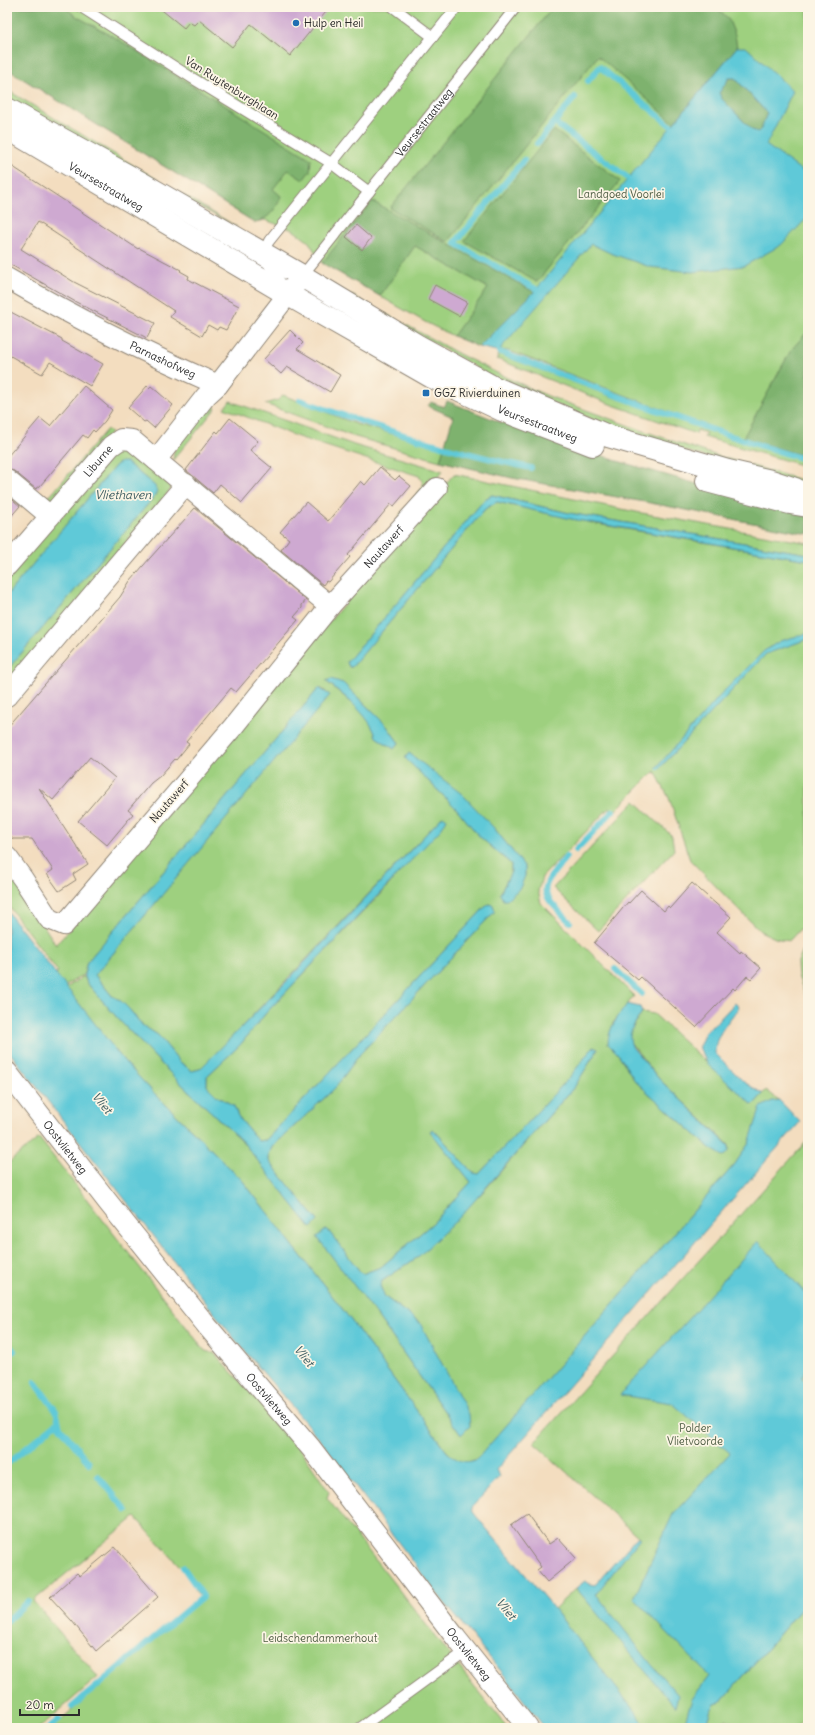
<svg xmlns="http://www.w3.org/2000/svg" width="815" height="1735" font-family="Delius,sans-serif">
<rect width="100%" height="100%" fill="#fcf5e5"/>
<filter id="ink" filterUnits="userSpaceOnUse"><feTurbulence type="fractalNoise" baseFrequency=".025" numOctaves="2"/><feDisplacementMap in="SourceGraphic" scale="8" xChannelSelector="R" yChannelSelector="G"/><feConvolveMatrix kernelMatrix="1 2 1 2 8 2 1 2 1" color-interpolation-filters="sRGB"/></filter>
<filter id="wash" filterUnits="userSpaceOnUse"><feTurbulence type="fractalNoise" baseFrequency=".012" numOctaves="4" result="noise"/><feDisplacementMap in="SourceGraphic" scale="16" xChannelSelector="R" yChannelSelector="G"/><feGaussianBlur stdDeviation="0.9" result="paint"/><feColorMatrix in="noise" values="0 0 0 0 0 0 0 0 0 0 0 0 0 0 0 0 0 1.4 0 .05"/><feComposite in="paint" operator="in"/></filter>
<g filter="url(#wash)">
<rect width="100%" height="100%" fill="#f3ddbf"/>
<!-- green -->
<path fill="#9ed07f" stroke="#647e55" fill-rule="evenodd" d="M7 7H808V457L767 446 677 415 509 351 479 347 453 336 425 322 322 263 309 242 293 230 265 220 254 222 7 69Z
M7 90 237 227 7 103Z
M324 280 461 355 505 377 548 396 635 428 708 453 808 482V487L632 435 503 383Z
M499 354 613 397 808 463V467L704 437 706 433 697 430 696 434 610 404 497 359Z
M283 395 356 424 444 448 440 461 352 436 265 404 278 400Z
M230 401 354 445 443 471 403 518 399 516 423 487V483L419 476 298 437 224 408Z
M210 403 216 408 173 460 174 451Z
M107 429 111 433 56 498 47 501 41 498 50 496Z
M125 446 170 483 171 489 7 686V670L154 497 155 486 126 462 116 465 7 595V576L112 452Z
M454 474 636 512 808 543V554L569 513 492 495 485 499 347 662 349 667H352L485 509 497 502 597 524 808 560V917L800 929 789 941 775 938 760 931 690 860 669 798 655 771 616 810 609 808 542 877 538 891 541 903 634 996 613 1023 608 1044 619 1055 635 1081 710 1148 729 1151V1145L660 1080 630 1042 629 1034 642 1012 654 1014 753 1105 766 1090 779 1100C754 1103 759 1126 749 1143 745 1150 740 1157 735 1164L503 1430C494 1440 478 1465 463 1462 457 1461 451 1456 447 1452L350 1319 242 1180 153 1092 124 1061 66 988 84 976 87 983 120 1021 176 1079 243 1142 311 1227 318 1221 269 1161V1154L272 1147 335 1088 360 1054 495 911 493 905 488 904 266 1140 258 1141 238 1116 234 1106 217 1096 207 1086V1076L240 1045 266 1013 388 886 443 816 208 1062 200 1069 192 1071 180 1062 158 1035 142 1025 129 1009 120 1000 112 996 95 975 329 695 324 690 319 688 87 962 84 974 64 987 55 975 58 972 7 904V868L56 945ZM326 681 343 683 386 725 399 743 394 749 376 737C371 714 342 696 326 681ZM409 754 494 828 525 867V876L500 894 511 872V864L479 836 456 808 405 758ZM593 1047 598 1049 575 1086 482 1193 418 1257 382 1281 380 1286 385 1297 420 1323 461 1435 376 1314 318 1237 327 1229 362 1274 381 1267 433 1223 471 1182 430 1131 433 1129 473 1173 479 1174 569 1078Z
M635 801 672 836 674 850 598 931 553 888Z
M808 938V1002L798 976 797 964Z
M39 1138 205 1351 214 1353 294 1440 329 1492 327 1498 507 1728H51L202 1599 195 1590 198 1586 135 1517 33 1601 98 1677 39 1728H7V1164Z
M808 1140V1580L696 1728H629L564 1622 554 1609 576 1588 585 1598 639 1537 534 1443Z
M808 1601V1714L796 1728H743L726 1719 721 1728H705L710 1712 715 1704 721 1702Z"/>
<!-- forest -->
<path fill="#7eb26e" stroke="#546e4c" d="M7 7H64L76 16 119 40 311 159 310 171 303 180 288 170 273 189 281 196C278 208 266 222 254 222L7 69Z
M553 7H715L728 18 735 35 737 47 674 123 598 56 448 242 390 208Z
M729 78H735L767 113 761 129 758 132 752 130 722 99 719 93Z
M554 130 620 181 537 282 464 241Z
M372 201 534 292 479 347 453 336 488 288 415 246 380 296 322 263Z
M808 331V457L743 438 791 350Z
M447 401 500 422 567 442 614 460 808 516V534L661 505 512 478 440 461 453 417 428 406 431 402 444 407Z"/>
<!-- water -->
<path fill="#5ec9d8" stroke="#447a82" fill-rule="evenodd" d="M737 47H746L793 91 766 145 808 175V217L781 245 744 266 692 272 650 267 610 253 591 244 500 349V352L479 347 534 292ZM729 78H735L767 113 761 129 758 132 752 130 722 99 719 93Z
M121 462H126L155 486 157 492 154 497 7 670V595L116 465Z
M492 495 569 513 808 554V560L571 519 497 502 485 509 352 667H349L347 662 485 499Z
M808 633V639L766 654 658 770 656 768 725 690 764 651 780 641Z
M331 679 343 683 386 725 399 743 394 749 376 737C371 716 342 694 326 681Z
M319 688 330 695 95 975 112 996 120 1000 129 1009 142 1025 158 1035 180 1062 192 1071 200 1069 286 982 443 816 447 819 442 828 266 1013 240 1045 207 1076V1086L217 1096 234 1106 238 1116 258 1141 266 1140 488 904 493 905 495 911 360 1054 335 1088 272 1147 269 1154V1161L318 1221 311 1228 243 1142 176 1079 120 1021 87 983 84 974 87 962Z
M409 753 463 795 494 828 525 867V876L520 888 507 900H503L500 894 511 872V864L479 836 456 808 405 758Z
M7 911 124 1061 153 1092 242 1180 350 1319 447 1452C457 1460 464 1465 477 1459L735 1164 749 1143 761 1107 772 1101 779 1100 800 1122 496 1470 500 1476 472 1507 473 1512 481 1522 554 1609 648 1728H545L501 1671 443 1601 322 1442 233 1337 7 1049Z
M735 1003 739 1007C730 1020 714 1036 715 1053L744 1082 763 1094 753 1105 708 1065 699 1047 705 1032 715 1024Z
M627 1004 640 1007 642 1012C635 1025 625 1033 633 1048L660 1080 729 1146V1151L726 1155 723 1156 710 1148 635 1081 619 1055 608 1044C608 1028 618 1017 627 1004Z
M593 1047 598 1049 575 1086 461 1216 418 1257 382 1281 380 1286 385 1297 420 1323 469 1414 470 1426 461 1435 376 1314 317 1237 327 1229 362 1274 381 1267 433 1223 471 1182 430 1131 433 1129 473 1173 479 1174 569 1078Z
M758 1241 808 1296V1366L802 1378 808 1384V1601L721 1702 715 1704 710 1712 705 1728H683L692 1699 709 1676 634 1598 673 1514 730 1453 672 1403 620 1395Z
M637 1537H639L640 1539 596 1594 651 1664 678 1695 675 1707 576 1588 585 1581 590 1584 595 1585Z"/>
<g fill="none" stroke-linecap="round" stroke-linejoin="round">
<!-- stream -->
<path stroke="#5ec9d8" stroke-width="6" d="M588 81 600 67 671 126
M555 123 628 178
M537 144 575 97
M524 160 455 243 536 289
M500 352C602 390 704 430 808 460
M300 400C375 427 453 452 531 468
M576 850 613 811
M566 857C538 892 538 890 570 922
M615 969 642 994
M7 1343 14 1351
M35 1382 56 1411 60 1427 89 1463
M7 1464 58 1422
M98 1476 127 1511
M7 1621 28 1601
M72 1707 203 1596 183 1567
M49 1728 59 1719"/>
</g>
<g id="blocks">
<!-- building -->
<path fill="#cea9d1" d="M158 7H330L290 56 251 24 232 47 199 20 194 25 189 22 184 28Z
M7 163 138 249 139 248 181 270 180 271 189 276 188 279 239 306 226 330 219 327 217 330 208 325 202 336 170 317 174 311 38 222 21 249 74 282 155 323 147 338 74 301 11 265 10 267H7Z
M356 225 371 238 362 250 346 237Z
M435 285 467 302 459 316 428 299Z
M7 310 62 339V341L103 364 90 386 50 362 42 374 7 354Z
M290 330 303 343 297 349 340 375 330 392 287 367 281 374 264 359Z
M84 386 112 410 105 421 95 432 93 430 87 438 83 435 40 486 36 489 14 471 7 469V457L40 418 50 426Z
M147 386 149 388 151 386 173 405 154 428 146 421 144 422 128 408Z
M230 418 258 441 250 450 272 468 242 503 220 484 213 493 186 470 216 431 218 433Z
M380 467 395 480 399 476 411 486 394 506 391 504 348 555 350 557 328 582 326 581 323 585 281 550 289 539 280 532 306 502 328 521 361 481 365 485Z
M7 495 20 506 7 521Z
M195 508 306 600 302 605V608L294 617 298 620 236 692 231 688 186 742 189 744 176 760 175 759 160 776 151 783 128 810 133 814 107 845 78 821 115 778 90 757 53 800 39 788 88 864 73 874 76 880 59 891 47 874 53 870 32 839H13L7 832V728L120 597 130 581 150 558Z
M692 883 731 917 717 932 740 953 741 951 761 968 751 979 747 976 735 990 733 988 696 1027 641 977 638 980 594 943 628 902 629 903 641 890 664 911 668 906 670 908Z
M527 1514 549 1544 558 1538 576 1558 547 1582 537 1570 541 1567 511 1525Z
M115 1547 158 1597 96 1651 72 1621 50 1597 77 1573 80 1576Z"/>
</g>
</g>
<g filter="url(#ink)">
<use href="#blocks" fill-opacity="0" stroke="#8f8475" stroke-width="1"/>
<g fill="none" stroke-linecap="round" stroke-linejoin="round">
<defs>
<g id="service">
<path d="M81 7 192 78 331 163 369 192"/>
<path d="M393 7 433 37"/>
<path id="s1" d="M302 276 516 7"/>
<path d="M282 285 262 254 269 241 457 7"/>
<path d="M360 1728 466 1651"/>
</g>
<g id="minor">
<path id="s2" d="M7 278C75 318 145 353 218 385"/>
<path d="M156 460 206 396 218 385 302 276"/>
<path d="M7 480 50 516"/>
<path id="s3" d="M7 566 111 446 121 439 132 440 330 606 233 727 64 925 49 919 23 879 7 857"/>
<path id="s4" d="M330 606 437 488"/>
<path d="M7 696 186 484"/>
<path id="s5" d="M7 1072 107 1201 207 1326 311 1448 456 1638 528 1728"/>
</g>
<g id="secondary">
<path d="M7 109 141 183 302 276 418 346 491 386 608 436 728 471 771 481 795 489 808 496"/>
<path id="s6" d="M7 128 287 294 432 377 502 410 593 445"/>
<path d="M707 481 790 503 808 506"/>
</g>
</defs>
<!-- service casing -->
<use href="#service" stroke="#8f8475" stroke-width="12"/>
<!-- minor casing -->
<use href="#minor" stroke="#8f8475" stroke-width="22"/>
<!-- secondary casing -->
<use href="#secondary" stroke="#8f8475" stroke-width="24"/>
<!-- service -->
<use href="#service" stroke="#fff" stroke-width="10"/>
<!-- minor -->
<use href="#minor" stroke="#fff" stroke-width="20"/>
<!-- secondary -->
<use href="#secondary" stroke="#fff" stroke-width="22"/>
</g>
</g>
<!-- markers -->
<g fill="#1f6fb2" stroke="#fcf5e5" stroke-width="1.5">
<circle cx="296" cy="23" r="4"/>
<rect x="422" y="389" width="8" height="8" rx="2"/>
</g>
<g text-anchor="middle" stroke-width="3.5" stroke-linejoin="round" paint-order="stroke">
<!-- poi labels -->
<g font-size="11" fill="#2b2b2b" stroke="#fcf5e5" text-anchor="start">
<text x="304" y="27">Hulp en Heil</text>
<text x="434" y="397">GGZ Rivierduinen</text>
</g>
<!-- street labels -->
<g font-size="11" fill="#2b2b2b" stroke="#fcf5e5">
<text transform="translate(232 88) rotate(32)" y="4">Van Ruytenburghlaan</text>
<text dy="4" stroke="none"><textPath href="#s1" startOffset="196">Veursestraatweg</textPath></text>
<text dy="4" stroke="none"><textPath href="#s6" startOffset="115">Veursestraatweg</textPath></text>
<text dy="4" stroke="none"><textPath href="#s2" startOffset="176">Parnashofweg</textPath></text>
<text dy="4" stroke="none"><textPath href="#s6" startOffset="608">Veursestraatweg</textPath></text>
<text dy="4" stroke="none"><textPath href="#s3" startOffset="139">Liburne</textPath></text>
<text dy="4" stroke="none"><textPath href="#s4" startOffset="80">Nautawerf</textPath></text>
<text transform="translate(169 801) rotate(-49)" y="4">Nautawerf</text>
<text dy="4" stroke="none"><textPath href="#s5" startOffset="95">Oostvlietweg</textPath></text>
<text dy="4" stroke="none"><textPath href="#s5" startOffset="419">Oostvlietweg</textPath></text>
<text dy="4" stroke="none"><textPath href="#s5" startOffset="743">Oostvlietweg</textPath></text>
</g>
<!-- park labels -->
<g font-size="11" fill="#4e5d44" stroke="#fcf5e5">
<text x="621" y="198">Landgoed Voorlei</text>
<text x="695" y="1432">Polder<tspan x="695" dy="13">Vlietvoorde</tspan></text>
<text x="320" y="1642">Leidschendammerhout</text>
</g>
<!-- water labels -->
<g font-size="12" font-style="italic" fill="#3a5a5f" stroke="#fcf5e5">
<text x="123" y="499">Vliethaven</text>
<text transform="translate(102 1103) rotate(51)" y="4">Vliet</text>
<text transform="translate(304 1356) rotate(51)" y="4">Vliet</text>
<text transform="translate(506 1609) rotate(51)" y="4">Vliet</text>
</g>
</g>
<!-- margin -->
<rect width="815" height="1735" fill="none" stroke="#fcf5e5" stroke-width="24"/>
<!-- scale -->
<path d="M20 1709v6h59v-6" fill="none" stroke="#2b2b2b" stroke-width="2"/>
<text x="26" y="1709" font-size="12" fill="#2b2b2b" stroke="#fcf5e5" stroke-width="3" paint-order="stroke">20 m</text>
</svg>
